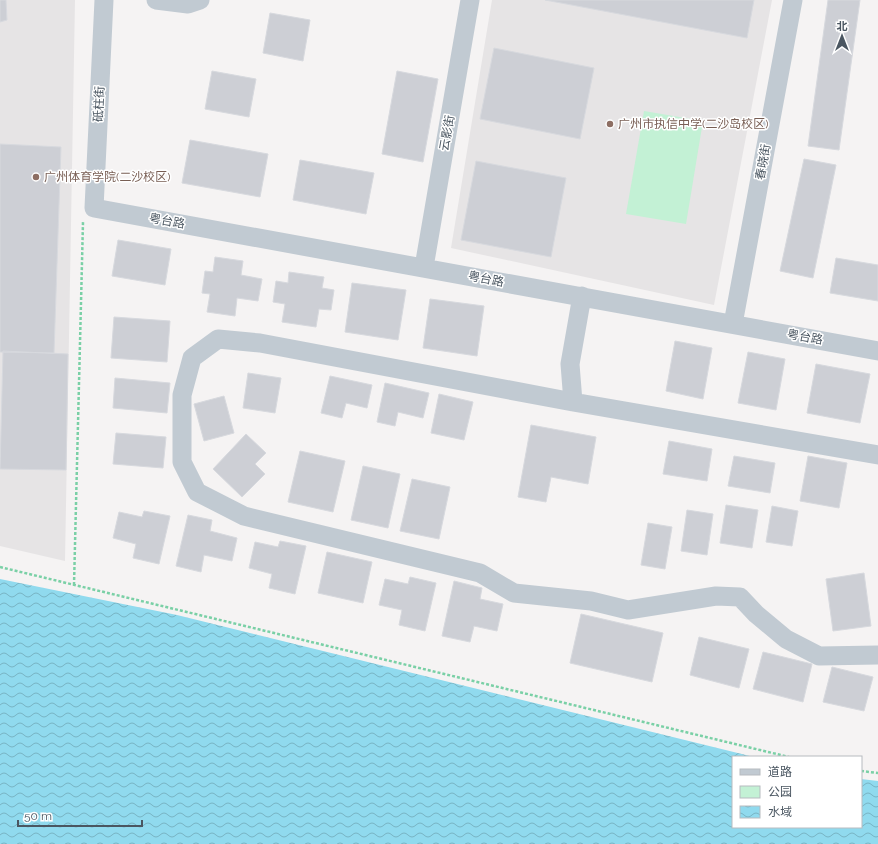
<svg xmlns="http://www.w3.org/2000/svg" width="878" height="844" font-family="Raleway,'Noto Sans SC',sans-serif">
<defs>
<pattern id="water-waves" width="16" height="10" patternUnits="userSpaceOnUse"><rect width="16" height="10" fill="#90daee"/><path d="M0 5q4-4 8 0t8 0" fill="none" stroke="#78b4c4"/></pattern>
</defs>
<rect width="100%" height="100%" fill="#f5f3f3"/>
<!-- education -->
<path fill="#e6e4e5" d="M0 0H75L65 561 0 546Z
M492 0H772L714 305 451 248Z"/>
<!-- green -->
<path fill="#c3f1d5" d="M644 111 703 121 686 224 626 214Z"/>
<!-- water -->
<path fill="url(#water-waves)" d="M0 579 177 615 754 757H733V827H861V779L878 781V844H0Z"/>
<!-- building -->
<path fill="#cdcfd5" stroke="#d7d9de" d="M0 0H6L7 20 0 22Z
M545 0H754L747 38Z
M828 0H860L839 150 808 146Z
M270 13 310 20 303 61 263 53Z
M494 48 594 68 580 139 480 119Z
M212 71 256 79 249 117 205 109Z
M397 71 438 79 423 162 382 154Z
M190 140 268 154 260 197 182 183Z
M0 144 61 147 54 353 0 352Z
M804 159 836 165 813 278 780 271Z
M300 160 374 173 366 214 293 200Z
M476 161 566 178 551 257 461 240Z
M118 240 171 249 165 285 112 276Z
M215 257 243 261 241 275 262 279 258 301 237 298 235 316 207 312 210 294 202 293 205 271 213 272Z
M836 258 878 265V301L830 293Z
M289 272 324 277 322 288 334 290 331 310 319 309 316 327 282 322 285 304 273 302 276 281 288 283Z
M352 283 406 290 398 340 345 332Z
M430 299 484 306 477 356 423 348Z
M114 317 170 321 167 362 111 358Z
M675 341 712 348 703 399 666 391Z
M3 351 68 354 66 470 0 469Z
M748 352 785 359 776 410 738 403Z
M816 364 870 374 860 423 807 413Z
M248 373 281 378 275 413 243 408Z
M330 376 372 385 367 408 346 403 342 418 321 413Z
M115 378 170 383 167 413 113 408Z
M385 383 429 393 423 418 398 412 395 426 377 422Z
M439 394 473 402 464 440 431 433Z
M224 396 234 433 204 441 194 404Z
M531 425 596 437 588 484 551 477 546 502 518 497Z
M116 433 166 437 163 468 113 464Z
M246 434 266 453 255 464 265 474 242 497 213 469Z
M669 441 712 449 707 481 663 474Z
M300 451 345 461 333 512 288 502Z
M734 456 775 463 770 493 728 486Z
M808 456 847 463 839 508 800 501Z
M363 466 400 474 388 528 351 520Z
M412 479 450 487 439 539 400 531Z
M726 505 758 510 752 548 720 543Z
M772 506 798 511 792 546 766 542Z
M687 510 713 514 707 555 681 551Z
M144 511 170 516 159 564 133 558 136 544 113 538 119 512 142 517Z
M188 515 212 520 210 531 237 538 232 561 204 555 201 572 176 566Z
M648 523 672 527 665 569 641 565Z
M280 541 306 546 295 594 269 588 272 574 249 568 255 542 278 547Z
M327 552 372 562 363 603 318 593Z
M864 573 871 626 833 631 826 579Z
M410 577 436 583 425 631 399 625 402 610 379 605 385 579 408 584Z
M454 581 482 588 480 599 503 604 497 631 474 626 470 642 442 636Z
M581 614 663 633 652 682 570 663Z
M699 637 749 649 739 688 690 675Z
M763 652 812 664 803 702 753 689Z
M832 667 873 677 864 711 823 702Z"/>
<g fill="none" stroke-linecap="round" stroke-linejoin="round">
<!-- path -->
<path stroke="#7ad0a6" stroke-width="2.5" stroke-dasharray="3 2" stroke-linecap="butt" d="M0 567 789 757
M74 585 83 222
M861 771 878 773"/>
<!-- minor -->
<path stroke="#c1cad2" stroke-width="19" d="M104 0 94 208 878 351
M156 0 188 4 200 0
M424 267 470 0
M733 324 793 0
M573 402 570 364 582 296
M878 455 573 402 260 343 218 339 192 358 182 395V462L197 492 244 516 480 573 514 593 591 601 628 610 716 596 740 597 756 614 786 639 819 656 878 655"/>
</g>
<!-- markers -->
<g fill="#8d6e63" stroke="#fff" stroke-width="1.5">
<circle cx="610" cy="124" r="4"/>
<circle cx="36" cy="177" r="4"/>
</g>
<g text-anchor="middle" stroke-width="3" stroke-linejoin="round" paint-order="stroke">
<!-- street labels -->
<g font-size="12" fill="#4a5661" stroke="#fff">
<text transform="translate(99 104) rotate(-87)" y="4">砥柱街</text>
<text transform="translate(447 133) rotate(-80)" y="4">云影街</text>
<text transform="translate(763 162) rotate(-80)" y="4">春晓街</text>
<text transform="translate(167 221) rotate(10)" y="4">粤台路</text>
<text transform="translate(486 279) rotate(11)" y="4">粤台路</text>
<text transform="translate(805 337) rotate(10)" y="4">粤台路</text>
</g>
<!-- education labels -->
<g font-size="12" fill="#785e54" stroke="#fff" text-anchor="start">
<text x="618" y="128">广州市执信中学(二沙岛校区)</text>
<text x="44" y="181">广州体育学院(二沙校区)</text>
</g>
</g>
<!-- legend -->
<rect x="732" y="756" width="130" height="72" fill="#ffffff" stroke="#b7bbc0"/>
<rect x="740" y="769" width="20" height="6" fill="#c1cad2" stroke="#b7bbc0"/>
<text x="768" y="776" font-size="12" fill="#4a5661">道路</text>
<rect x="740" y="786" width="20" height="12" fill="#c3f1d5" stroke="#b7bbc0"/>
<text x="768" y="796" font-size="12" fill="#4a5661">公园</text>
<rect x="740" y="806" width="20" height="12" fill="url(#water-waves)" stroke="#b7bbc0"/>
<text x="768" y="816" font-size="12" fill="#4a5661">水域</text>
<!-- north arrow -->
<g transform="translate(842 36)" stroke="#ffffff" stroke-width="3" paint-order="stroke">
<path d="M0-3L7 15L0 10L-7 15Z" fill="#4a5661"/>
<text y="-6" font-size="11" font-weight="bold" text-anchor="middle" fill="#4a5661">北</text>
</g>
<!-- scale -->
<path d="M18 820v6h124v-6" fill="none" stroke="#4a5661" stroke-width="2"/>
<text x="24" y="820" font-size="12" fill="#4a5661" stroke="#ffffff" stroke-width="3" paint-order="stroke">50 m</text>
</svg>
